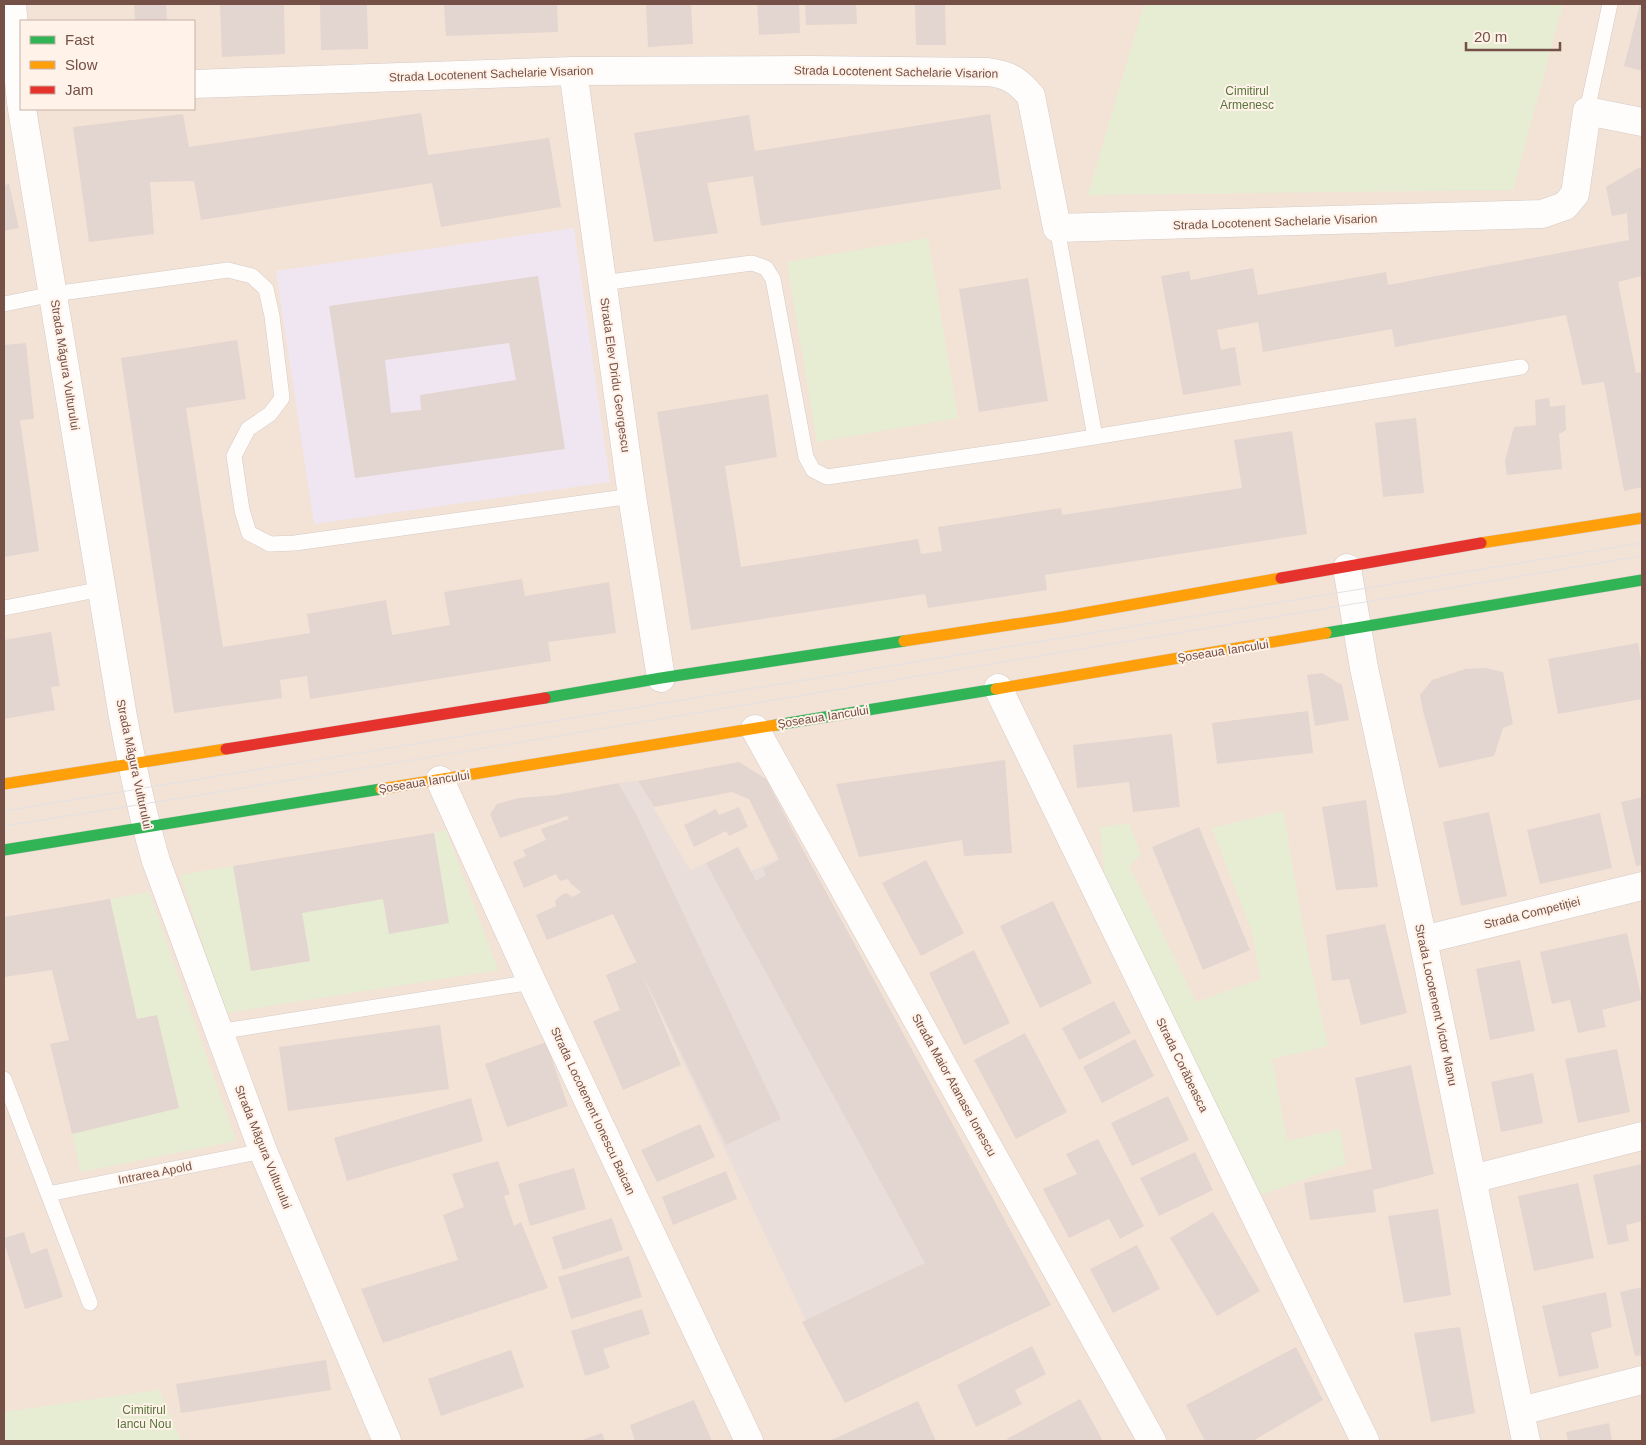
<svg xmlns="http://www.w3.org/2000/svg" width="1646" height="1445" font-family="Helvetica,sans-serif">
<rect width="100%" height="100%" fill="#f7efe7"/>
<!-- residential -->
<path fill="#f3e3d7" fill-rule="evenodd" d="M4 4H1642V1441H4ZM21 21H194V109H21Z"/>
<!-- industrial -->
<path fill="#e9ded9" d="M638 781 690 870 706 863 738 847 751 871 802 848 1051 1305 845 1403 578 840 618 783Z"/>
<!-- education -->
<path fill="#f0e6f1" d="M574 228 610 482 314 524 276 271Z"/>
<!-- green -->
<path fill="#e6edd2" d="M1144 4H1563L1513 190 1088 195Z
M928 238 958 418 817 442 787 262Z
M1283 811 1307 949 1328 1046 1272 1059 1287 1141 1340 1129 1346 1164 1261 1195 1105 881 1100 827 1129 823 1141 855 1129 866 1196 1002 1261 979 1252 932 1212 828Z
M446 830 498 970 226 1013 180 875 233 866 251 971 310 961 302 913 383 899 389 934 449 923 434 833Z
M149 892 236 1141 81 1172 72 1134 179 1108 157 1015 137 1019 110 899Z
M159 1390 181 1441H4V1412Z"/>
<!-- building -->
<path fill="#e3d5cf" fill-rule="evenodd" d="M134 4H166L167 21H135Z
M220 4H284L285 54 222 57Z
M320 4H367L368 49 321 50Z
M444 4H557L558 32 446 36Z
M646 4H691L693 44 648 47Z
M757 4H799L800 33 759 35Z
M805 4H856L857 24 806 25Z
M915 4H945L946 45H916Z
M1640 4H1642V71L1624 66Z
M421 113 428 155 549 138 561 207 441 227 432 183 201 220 194 181 150 182 154 234 89 242 73 127 183 114 189 147Z
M990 114 1001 189 761 226 753 176 707 183 718 233 654 242 634 133 749 115 755 151Z
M1638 168H1642V276L1618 282 1636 373 1642 372V487L1624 491 1604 382 1582 385 1566 315 1395 347 1392 329 1263 352 1258 322 1217 330 1221 350 1235 347 1241 385 1183 395 1161 276 1189 271 1191 280 1253 268 1258 295 1386 272 1388 285 1629 240 1627 213 1612 216 1606 187Z
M9 184 19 228 4 231V185Z
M538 276 565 449 355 478 329 306ZM509 343 516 380 420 395 421 410 391 413 385 360Z
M1028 278 1048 401 979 412 959 289Z
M237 340 246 399 186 408 223 647 310 633 307 614 386 600 392 635 450 625 444 592 522 579 525 596 609 582 616 633 548 642 551 661 310 699 307 676 280 680 282 698 174 713 121 358Z
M26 343 34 419 20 420 39 551 4 557V345Z
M768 394 777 457 725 466 741 567 918 539 921 554 942 551 938 527 1061 508 1062 515 1242 488 1234 440 1292 431 1307 534 1045 575 1047 590 928 608 925 594 691 630 657 412Z
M1549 398 1550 407 1565 405 1566 430 1559 434 1562 469 1507 475 1505 461 1514 427 1536 425 1535 400Z
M1416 418 1424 493 1383 497 1375 423Z
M51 632 60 686 51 687 55 710 4 719V640Z
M1638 643 1642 666V699L1558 714 1548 659Z
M1485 668 1503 672 1513 724 1503 728 1494 756 1439 768 1423 711 1420 695 1432 680 1465 669Z
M1322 673 1342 685 1349 720 1315 726 1307 675Z
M1308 711 1313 753 1217 764 1212 723Z
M1172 734 1180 807 1133 812 1129 782 1077 788 1073 745Z
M1005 760 1012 853 964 856 962 840 859 857 836 784Z
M739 762 766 779 802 848 1051 1305 845 1403 802 1322 925 1263 706 863 738 847 756 881 766 875 763 869 779 860 749 799 732 792 654 807 638 781Z
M618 783 636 814 781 1119 726 1145 613 914 547 940 536 915 556 906 555 901 560 896 566 893 573 897 581 892 571 884 568 879 560 881 556 874 524 888 513 862 526 856 523 850 546 840 541 829 569 819 567 816 500 838 490 814 497 804 519 798 557 795Z
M1642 797V865L1636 866 1621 802Z
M1366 800 1378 887 1336 890 1322 807Z
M739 807 748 827 729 836 726 831 694 847 684 825 716 809 719 815Z
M1489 812 1507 896 1461 906 1443 822Z
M1600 813 1612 868 1540 884 1527 830Z
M1199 827 1250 950 1203 970 1152 847Z
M434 833 449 923 389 934 383 899 302 913 310 961 251 971 233 866Z
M926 860 964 933 921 956 882 883Z
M110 899 137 1019 157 1015 179 1108 72 1134 50 1044 69 1040 52 970 4 977V917Z
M1053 901 1092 983 1040 1008 1000 926Z
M1385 924 1407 1013 1361 1025 1349 979 1332 981 1326 935Z
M1627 933 1642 1000 1602 1010 1606 1027 1578 1033 1570 1000 1552 1004 1540 952Z
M974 950 1010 1023 964 1045 929 973Z
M1520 960 1535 1031 1490 1040 1476 969Z
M637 962 681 1065 623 1090 593 1021 620 1010 606 975Z
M1114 1001 1131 1033 1079 1060 1062 1028Z
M440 1025 449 1089 288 1111 279 1047Z
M1025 1033 1067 1112 1016 1139 974 1060Z
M1135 1039 1154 1076 1102 1103 1083 1067Z
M546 1042 568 1106 507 1127 485 1064Z
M1617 1049 1630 1112 1578 1123 1565 1059Z
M1411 1065 1434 1174 1373 1190 1376 1212 1310 1220 1304 1183 1372 1169 1355 1078Z
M1533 1073 1543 1123 1501 1132 1491 1082Z
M1168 1096 1189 1140 1132 1166 1111 1123Z
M471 1098 483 1141 347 1181 334 1138Z
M700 1124 715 1157 657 1182 641 1150Z
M1098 1139 1144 1226 1120 1239 1109 1219 1069 1238 1043 1189 1077 1174 1066 1154Z
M1195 1152 1213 1190 1159 1216 1140 1178Z
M498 1161 510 1194 504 1196 514 1226 521 1222 548 1288 383 1343 361 1289 458 1260 443 1215 464 1207 452 1174Z
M1642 1164V1221L1626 1225 1629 1241 1608 1245 1593 1175Z
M574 1168 586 1209 530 1226 518 1184Z
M726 1171 737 1199 673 1225 662 1197Z
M1578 1183 1594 1258 1534 1271 1518 1196Z
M1438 1209 1451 1295 1404 1303 1388 1216Z
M1213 1212 1260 1291 1217 1316 1170 1238Z
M612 1218 623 1250 563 1270 552 1237Z
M24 1232 31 1254 47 1248 63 1297 25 1309 4 1242V1238Z
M1137 1245 1160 1289 1113 1313 1090 1269Z
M629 1256 642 1297 571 1319 558 1277Z
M1642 1287V1355L1635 1356 1620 1292Z
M1606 1292 1612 1327 1591 1333 1599 1368 1559 1377 1542 1306Z
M642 1309 650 1334 603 1349 610 1368 585 1376 571 1331Z
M1460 1327 1475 1413 1431 1422 1414 1333Z
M1032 1346 1046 1374 1015 1390 1022 1404 976 1427 957 1385Z
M1296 1347 1323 1400 1253 1441H1205L1186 1405Z
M511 1350 524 1387 441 1416 428 1379Z
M326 1360 331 1390 181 1413 176 1384Z
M1080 1399 1103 1441H1008L1007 1439Z
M694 1400 712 1441H635L630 1425Z
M918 1401 936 1441H829Z
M1609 1423 1612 1441H1568L1566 1432Z
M602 1433 605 1441H579Z"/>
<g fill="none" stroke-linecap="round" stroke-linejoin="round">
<defs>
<path id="lane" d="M1587 111 1610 4
M1057 228 1095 437
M602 283 752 263 766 268 773 279 806 457 813 470 827 477 1033 447 1521 367
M4 304 53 294 228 270 252 276 266 289 272 316 282 398 270 414 248 429 234 456 242 510 249 533 270 544 295 543 632 496
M4 608 102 589
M218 1032 532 982
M4 1079 90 1303
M48 1194 263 1151"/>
<path id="street" d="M12 4 21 103
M573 71 632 496 661 678
M194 84 573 71 809 70 988 72C1010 75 1017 80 1031 96L1057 228 1542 214 1565 206 1575 194 1587 111 1642 122
M22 109 123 717C132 766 142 813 156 861L263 1151 387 1441
M1347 568 1364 668 1423 940 1526 1441
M998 688 1365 1441
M755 729 1152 1441
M440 780 532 982 749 1441
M1423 940 1642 886
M1472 1179 1642 1136
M1521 1411 1642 1380"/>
<path id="fast" d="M1326 633 1642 580
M545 698 661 678 904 641
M776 725 996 689
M4 850 381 789"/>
<path id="slow" d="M1481 543 1642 518
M904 641 1062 617 1281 578
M996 689 1326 633
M4 784 226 749
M381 789 776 725"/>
<path id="jam" d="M1281 578 1481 543
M226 749 545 698"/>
</defs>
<!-- lane casing -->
<use href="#lane" stroke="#d5cac5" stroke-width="16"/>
<!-- street casing -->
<use href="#street" stroke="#d5cac5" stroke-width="29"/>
<!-- fast casing -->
<use href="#fast" stroke="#d8ccc7" stroke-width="12"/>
<!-- slow casing -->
<use href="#slow" stroke="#d8ccc7" stroke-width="12"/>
<!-- jam casing -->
<use href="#jam" stroke="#d8ccc7" stroke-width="12"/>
<!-- lane -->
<use href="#lane" stroke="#fefdfb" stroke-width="15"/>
<!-- street -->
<use href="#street" stroke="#fefdfb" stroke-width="28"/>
<!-- fast -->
<use href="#fast" stroke="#30b455" stroke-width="11"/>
<!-- slow -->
<use href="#slow" stroke="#ff9f0a" stroke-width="11"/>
<!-- jam -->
<use href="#jam" stroke="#e5322d" stroke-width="11"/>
<!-- tram -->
<path stroke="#e3e1e4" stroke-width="1" d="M4 811 1642 543
M4 826 213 793 1642 556"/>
</g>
<g text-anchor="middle" stroke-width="4" stroke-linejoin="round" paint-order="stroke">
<!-- street labels -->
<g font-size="12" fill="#755047" stroke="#fff2e8">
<text transform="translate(896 72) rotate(1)" y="4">Strada Locotenent Sachelarie Visarion</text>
<text transform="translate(491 74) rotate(-2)" y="4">Strada Locotenent Sachelarie Visarion</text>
<text transform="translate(1275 222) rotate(-2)" y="4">Strada Locotenent Sachelarie Visarion</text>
<text transform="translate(65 365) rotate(81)" y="4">Strada Măgura Vulturului</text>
<text transform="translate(615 375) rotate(82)" y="4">Strada Elev Dridu Georgescu</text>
<text transform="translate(1223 651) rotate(-9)" y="4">Șoseaua Iancului</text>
<text transform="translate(823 717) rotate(-9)" y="4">Șoseaua Iancului</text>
<text transform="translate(134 764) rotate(78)" y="4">Strada Măgura Vulturului</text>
<text transform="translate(424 782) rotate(-9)" y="4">Șoseaua Iancului</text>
<text transform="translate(1532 913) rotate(-14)" y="4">Strada Competiției</text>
<text transform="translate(1436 1005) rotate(78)" y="4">Strada Locotenent Victor Manu</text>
<text transform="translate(1182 1065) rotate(64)" y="4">Strada Corăbeasca</text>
<text transform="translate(954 1085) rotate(61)" y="4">Strada Maior Atanase Ionescu</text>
<text transform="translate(593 1111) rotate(65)" y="4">Strada Locotenent Ionescu Baican</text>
<text transform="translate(263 1147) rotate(68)" y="4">Strada Măgura Vulturului</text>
<text transform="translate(155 1173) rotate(-11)" y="4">Intrarea Apold</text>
</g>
<!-- park labels -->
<g font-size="12" fill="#57753c" stroke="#fff2e8">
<text x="1247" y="95">Cimitirul<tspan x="1247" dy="14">Armenesc</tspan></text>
<text x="144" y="1414">Cimitirul<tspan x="144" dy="14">Iancu Nou</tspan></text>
</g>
</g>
<!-- border -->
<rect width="1646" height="1445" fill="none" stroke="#755047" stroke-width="10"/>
<!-- legend -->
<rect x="20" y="20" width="175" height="90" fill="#fff2e8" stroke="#c8b1a8"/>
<rect x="30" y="36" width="25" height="8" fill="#30b455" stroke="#c8b1a8"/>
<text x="65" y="45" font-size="15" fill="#755047">Fast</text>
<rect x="30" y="61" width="25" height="8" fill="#ff9f0a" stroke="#c8b1a8"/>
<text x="65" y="70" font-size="15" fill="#755047">Slow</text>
<rect x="30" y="86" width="25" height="8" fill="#e5322d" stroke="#c8b1a8"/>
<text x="65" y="95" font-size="15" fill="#755047">Jam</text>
<!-- scale -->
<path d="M1466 42v8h94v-8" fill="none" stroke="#755047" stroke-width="2.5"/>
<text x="1474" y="42" font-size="15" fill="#755047" stroke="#fff2e8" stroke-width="4" paint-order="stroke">20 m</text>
</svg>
